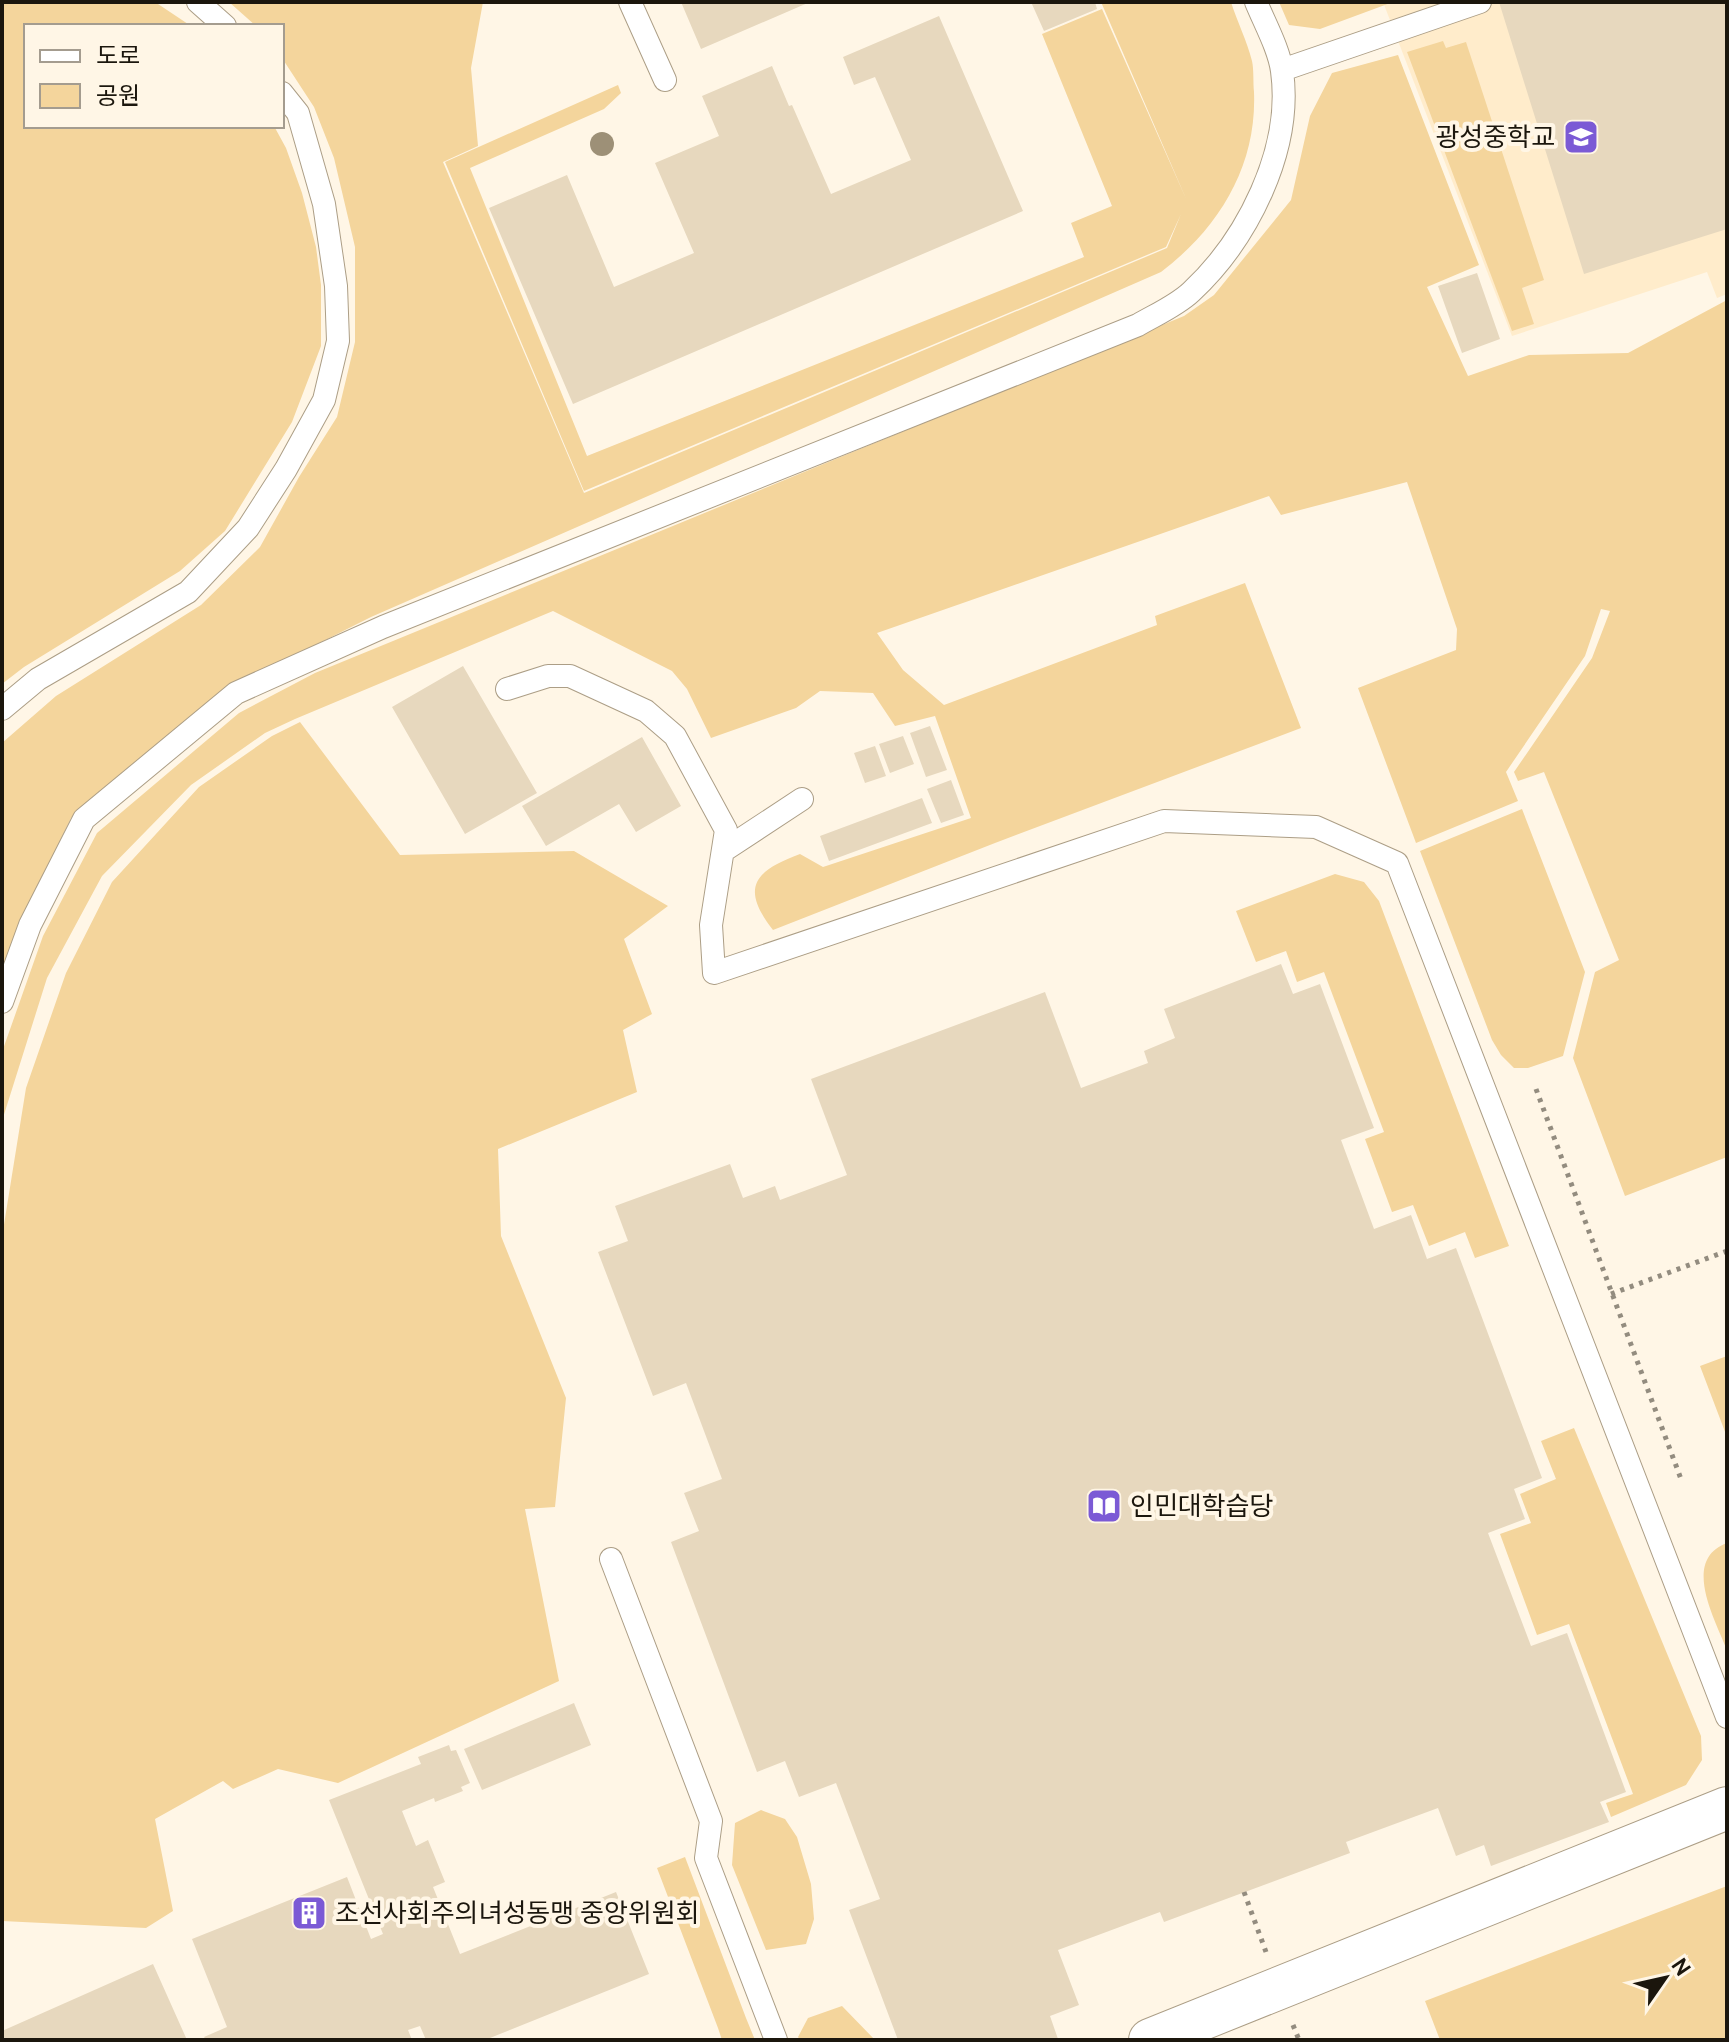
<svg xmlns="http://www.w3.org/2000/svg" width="1729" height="2042" font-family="Cabin,'Noto Sans KR',sans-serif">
<rect width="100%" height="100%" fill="#fff6e6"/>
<!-- built -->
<path fill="#ffeccb" d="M1383 2H1727V294L1717 298 1707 272 1512 336Z"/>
<!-- green -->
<path fill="#f4d59c" d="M2 2H155L191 26H26V126H274L286 148 302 193 316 247 321 285V346L292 422 225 531 180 571 24 667 2 684Z
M229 2H483L471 68 478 146 443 162 584 493 1167 248 1181 214 1166 247 584 491 445 162 618 85 621 93 604 109 470 168 587 456 1084 257 1071 223 1112 206 1042 34 1102 9 1187 201 1101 2H1231C1237 21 1247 41 1252 61 1254 70 1253 82 1254 92 1257 166 1219 228 1161 272L371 617 234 686 134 763 71 818 18 927 2 968V743L56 696 201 605 260 547 299 477 337 417 355 342V247L334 158 314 107 282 58V26H256Z
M1279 2H1393L1320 29 1289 25Z
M1443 41 1446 48 1466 42 1544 280 1522 288 1534 324 1512 331 1407 52Z
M1398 55 1479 265 1427 287 1468 376 1529 355 1628 353 1727 300V1157L1625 1196 1573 1058 1595 972 1619 960 1544 772 1518 781 1514 772 1592 658 1610 611 1601 609 1585 656 1506 772 1518 801 1416 843 1358 688 1456 650 1457 629 1407 482 1281 515 1269 496 877 633 903 670 944 705 1157 625 1155 616 1245 583 1301 728 995 843 773 930C740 888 754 871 800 854L823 867 971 818 935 716 895 726 873 693 820 691 796 708 711 738 687 689 672 671 553 611 295 719 265 733 191 785 102 876 47 978 2 1121V1052L43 936 97 833 239 713 315 673 1184 316 1214 295 1291 200 1310 116 1332 73Z
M300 722 400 855 574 851 668 906 624 939 652 1014 623 1030 637 1092 498 1149 501 1236 566 1398 555 1507 525 1509 559 1681 338 1783 278 1769 233 1789 223 1781 155 1819 173 1911 146 1928 2 1921V1237L26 1088 66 973 112 882 199 787 272 736Z
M1522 809 1585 972 1563 1056 1528 1068H1514L1501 1055 1492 1040 1420 851Z
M1335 874 1364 882 1379 901 1509 1246 1475 1258 1465 1232 1429 1246 1413 1205 1392 1212 1365 1139 1384 1132 1324 972 1297 982 1286 951 1256 962 1236 911Z
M1727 1356V1437L1700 1366Z
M1574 1428 1701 1736 1702 1760 1686 1785 1611 1817 1606 1803 1633 1794 1569 1624 1537 1635 1500 1534 1531 1523 1520 1494 1556 1479 1541 1441Z
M1727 1543V1650C1715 1619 1681 1560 1727 1543Z
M761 1810 785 1819 797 1837 811 1884 814 1919 806 1944 766 1950 732 1865 735 1823Z
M685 1857 746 2018 755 2040H722L718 2028 657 1868Z
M1727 1886V2040H1440L1425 2001Z
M842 2006 875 2040H800L798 2037 808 2018Z"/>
<!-- building -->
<path fill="#e7d8be" d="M681 2H810L701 49Z
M1031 2H1095L1097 9 1044 31Z
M1499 2H1727V229L1584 274Z
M939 16 1023 211 573 404 489 208 567 175 614 287 694 253 655 163 719 136 702 96 772 66 789 106 792 105 831 194 911 160 875 77 854 85 843 57Z
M1477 273 1500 339 1462 353 1438 286Z
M463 666 537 793 465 834 392 707Z
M930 726 947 770 926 777 910 733Z
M903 736 914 764 890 773 879 744Z
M642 737 681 806 636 832 619 804 546 846 522 806Z
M875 746 886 776 865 783 854 753Z
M951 780 964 815 941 823 927 789Z
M922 798 932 823 829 861 820 836Z
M1281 964 1293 994 1320 984 1374 1128 1341 1140 1374 1229 1411 1215 1427 1259 1456 1248 1542 1478 1514 1489 1525 1519 1488 1533 1531 1646 1567 1633 1626 1792 1600 1802 1609 1822 1491 1866 1484 1845 1456 1856 1438 1808 1346 1842 1350 1853 1164 1922 1160 1912 1058 1950 1079 2005 1050 2016 1058 2039 1055 2040H898L849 1910 880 1899 836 1783 799 1797 785 1761 757 1772 671 1542 699 1531 684 1493 722 1479 686 1383 653 1396 598 1252 628 1241 615 1206 730 1164 743 1198 775 1186 780 1200 847 1175 811 1079 1045 992 1081 1088 1148 1063 1144 1051 1175 1038 1164 1009Z
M574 1703 591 1745 482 1790 464 1749Z
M449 1745 451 1751 456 1750 470 1783 461 1787 463 1791 435 1802 434 1798 402 1811 416 1846 428 1840 445 1882 433 1887 460 1954 616 1892 649 1974 485 2040H426L420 2026 408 2030 412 2040H206L204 2037 227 2027 192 1939 347 1877 371 1939 383 1934 329 1800 421 1764 418 1757Z
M153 1964 187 2040H2V2031Z"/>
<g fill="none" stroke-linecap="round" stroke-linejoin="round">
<defs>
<path id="lane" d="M198 2 225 26
M630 2 665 80
M1282 70 1480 2
M507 689 548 676H570L646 711 675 736 726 830 711 925 714 973 1164 821 1316 827 1397 863 1727 1717
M2 709 38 679 188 592 248 528 286 469 324 400 338 341 336 286 324 204 298 113 282 93
M723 851 802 799
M2 1002 30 925 84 819 236 693 383 627 1138 325C1155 315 1176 306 1191 292 1247 240 1293 150 1282 71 1279 49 1265 24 1256 2
M611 1559 711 1821 706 1858 776 2040"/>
<path id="street" d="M1150 2040 1727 1808"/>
</defs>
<!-- lane casing -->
<use href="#lane" stroke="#ac9e86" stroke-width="24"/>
<!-- street casing -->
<use href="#street" stroke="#ac9e86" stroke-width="44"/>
<!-- path -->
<path stroke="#938c7f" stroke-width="5" stroke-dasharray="4 6" stroke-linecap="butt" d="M1536 1089 1681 1479
M1611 1294 1727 1251
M1244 1892 1266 1952
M1293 2025 1299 2040"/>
<!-- lane -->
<use href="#lane" stroke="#fff" stroke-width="22"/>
<!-- street -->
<use href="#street" stroke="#fff" stroke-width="42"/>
</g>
<!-- trees -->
<circle fill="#9d9077" cx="602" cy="144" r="12"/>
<!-- icons -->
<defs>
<symbol id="school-square" viewBox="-11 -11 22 22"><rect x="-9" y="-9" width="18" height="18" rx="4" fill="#7b5ad5" stroke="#fff6e6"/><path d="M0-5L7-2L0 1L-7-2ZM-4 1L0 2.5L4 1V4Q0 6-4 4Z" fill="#fff"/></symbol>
<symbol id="library-square" viewBox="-11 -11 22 22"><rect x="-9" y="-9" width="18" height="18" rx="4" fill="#7b5ad5" stroke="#fff6e6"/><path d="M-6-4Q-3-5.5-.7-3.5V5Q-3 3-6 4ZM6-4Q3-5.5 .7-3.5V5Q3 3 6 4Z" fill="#fff"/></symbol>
<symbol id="building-square" viewBox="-11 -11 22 22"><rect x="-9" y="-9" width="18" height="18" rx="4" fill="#7b5ad5" stroke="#fff6e6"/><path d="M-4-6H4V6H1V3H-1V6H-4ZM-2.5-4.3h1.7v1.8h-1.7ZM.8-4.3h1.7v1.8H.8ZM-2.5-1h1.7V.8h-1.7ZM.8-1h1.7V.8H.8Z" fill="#fff"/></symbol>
</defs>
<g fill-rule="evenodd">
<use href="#school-square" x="1561" y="117" width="40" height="40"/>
<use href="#library-square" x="1084" y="1486" width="40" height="40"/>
<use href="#building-square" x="289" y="1893" width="40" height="40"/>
</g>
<g text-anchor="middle" stroke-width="8" stroke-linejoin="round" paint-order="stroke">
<!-- poi labels -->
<g font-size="26" fill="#1b160d" stroke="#fff6e6" text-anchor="start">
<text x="1555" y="146" text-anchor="end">광성중학교</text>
<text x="1130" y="1515">인민대학습당</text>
<text x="335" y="1922">조선사회주의녀성동맹 중앙위원회</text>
</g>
</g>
<!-- border -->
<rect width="1729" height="2042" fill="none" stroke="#1b160d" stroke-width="8"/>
<!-- legend -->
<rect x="24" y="24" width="260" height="104" fill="#fff6e6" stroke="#a49c8f" stroke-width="2"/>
<rect x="40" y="50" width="40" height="12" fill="#ffffff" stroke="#a49c8f" stroke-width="2"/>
<text x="96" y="64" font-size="24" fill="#1b160d">도로</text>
<rect x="40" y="84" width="40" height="24" fill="#f4d59c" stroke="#a49c8f" stroke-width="2"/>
<text x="96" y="104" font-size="24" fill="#1b160d">공원</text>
<!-- north arrow -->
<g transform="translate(1665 1978) rotate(56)" stroke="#fff6e6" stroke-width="6" paint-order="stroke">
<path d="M0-6L14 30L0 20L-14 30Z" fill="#1b160d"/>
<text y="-12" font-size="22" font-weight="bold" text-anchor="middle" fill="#1b160d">N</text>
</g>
</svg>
